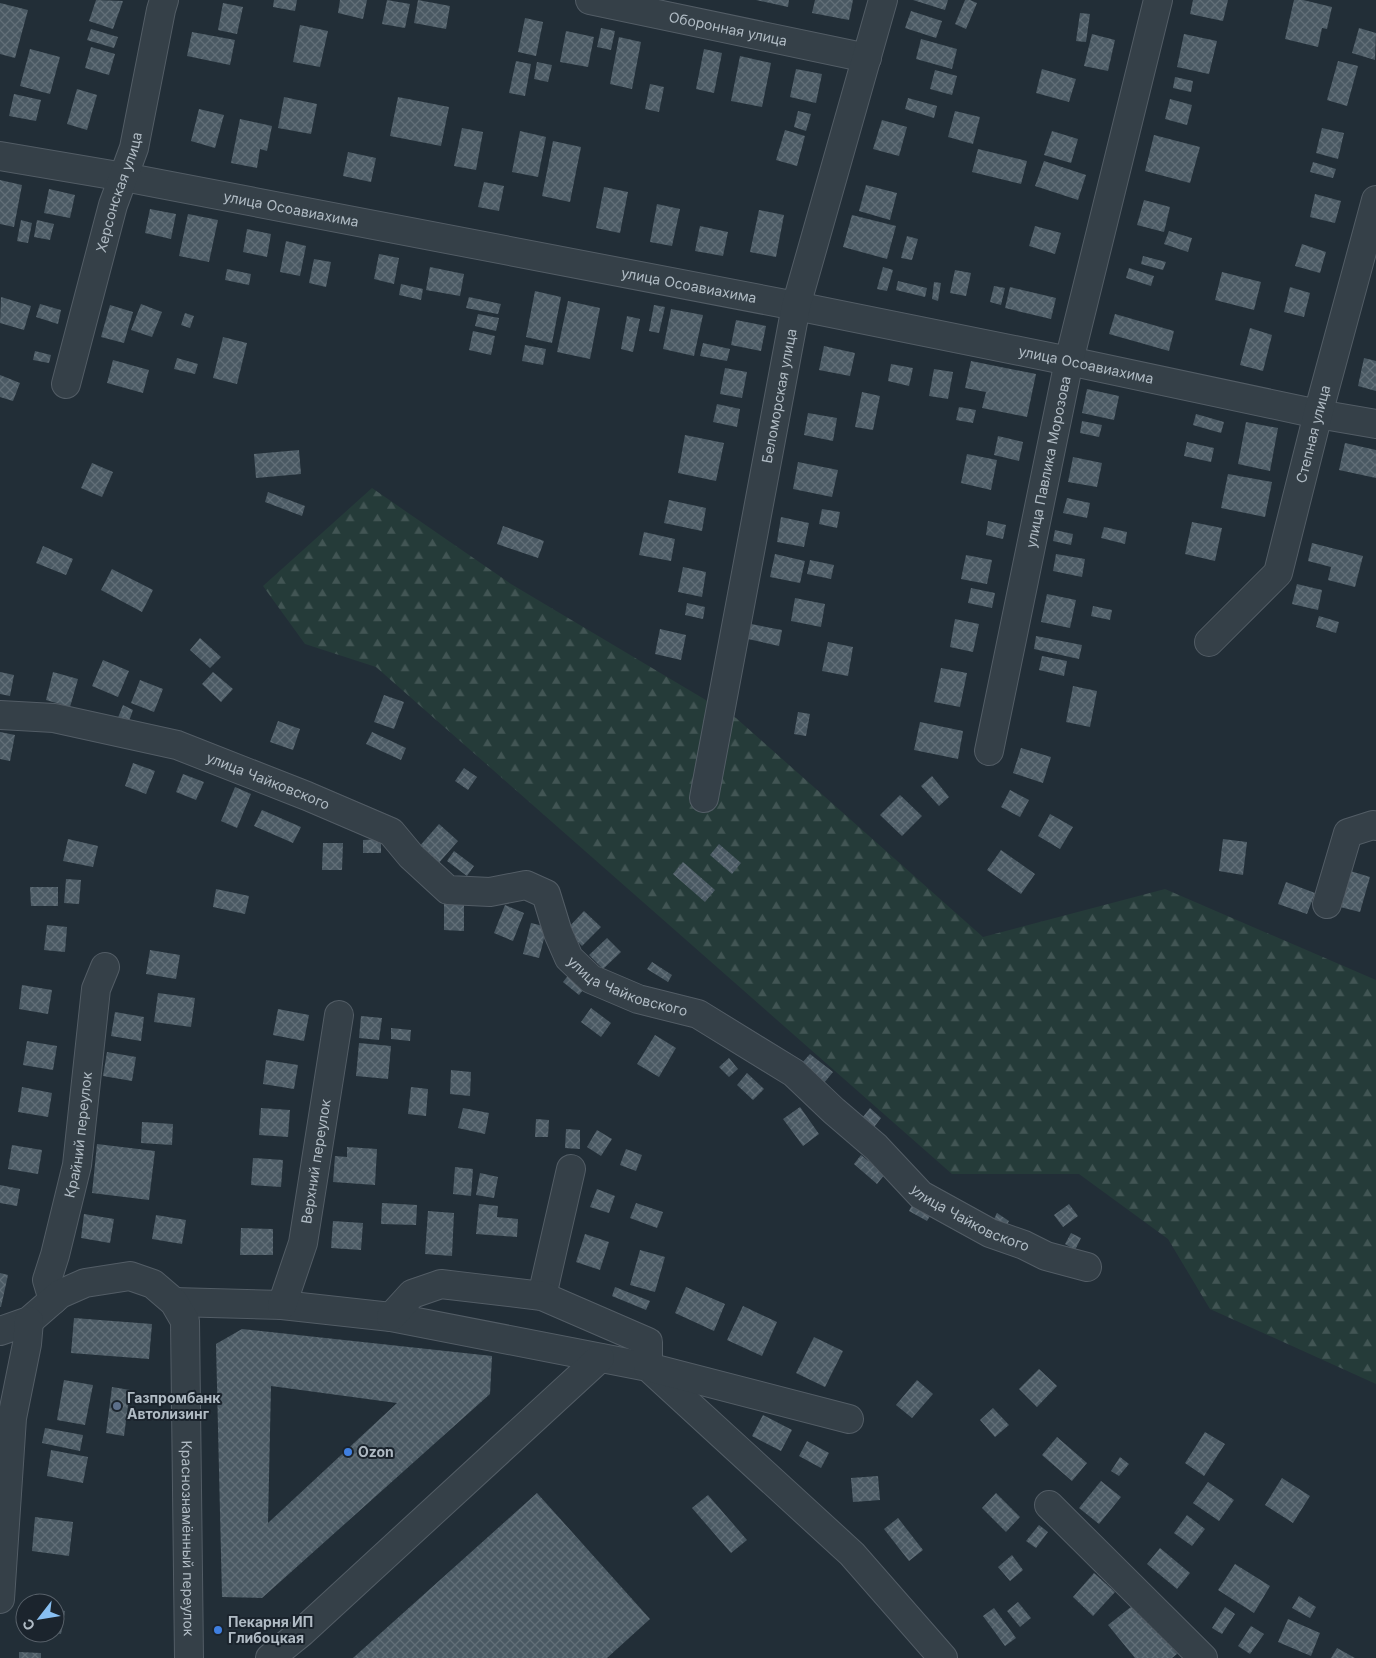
<svg xmlns="http://www.w3.org/2000/svg" width="1376" height="1658" font-family="Inter,sans-serif">
<defs>
<pattern id="forest-firs" width="22" height="20" patternUnits="userSpaceOnUse" patternTransform="scale(1.25)"><rect width="22" height="20" fill="#253b39"/><path d="M5 1l3.5 6h-7zM16 11l3.5 6h-7z" fill="#425554"/></pattern>
<pattern id="building-cross-hatch" width="8" height="8" patternUnits="userSpaceOnUse" patternTransform="scale(1.25)"><rect width="8" height="8" fill="#4a5963"/><path d="M0 0l8 8M0 8l8-8" fill="none" stroke="#626f78"/></pattern>
</defs>
<rect width="100%" height="100%" fill="#222e37"/>
<!-- forest -->
<path fill="url(#forest-firs)" d="M372 488 511 584 736 718 983 937 1165 889 1376 980V1384L1210 1309 1168 1239 1079 1174H952L376 667 305 644 263 586Z"/>
<!-- building -->
<path fill="url(#building-cross-hatch)" fill-rule="evenodd" d="M96 0 123 1 113 29 89 21Z
M274 0H297L295 11 273 7Z
M340 0H367L363 19 338 13Z
M387 0 410 4 405 28 382 24Z
M418 0 450 6 446 29 414 23Z
M756 0H789L788 7Z
M815 0H853L849 20 812 13Z
M913 0H948L945 10Z
M965 0H970L977 3 966 29 955 24Z
M1193 0H1228L1223 21 1190 14Z
M1294 0H1303L1332 7 1327 29 1322 28 1318 47 1285 39Z
M0 3 28 10 15 58 0 54Z
M223 3 243 7 237 34 218 30Z
M911 11 942 21 936 38 905 28Z
M1080 13 1090 14 1086 42 1076 41Z
M525 18 543 22 536 56 518 52Z
M300 25 328 31 320 67 293 62Z
M601 28 615 31 611 50 597 47Z
M1359 28 1376 33 1375 60 1352 53Z
M91 29 118 37 114 48 87 40Z
M566 31 594 37 588 67 560 62Z
M192 32 235 40 230 65 187 56Z
M1092 34 1115 40 1108 71 1084 66Z
M1184 34 1217 41 1209 74 1177 67Z
M619 37 641 42 632 89 610 84Z
M921 39 957 49 952 69 916 59Z
M91 47 115 54 109 75 85 68Z
M30 49 60 57 50 94 20 86Z
M704 49 722 53 714 93 696 89Z
M740 56 771 63 762 107 731 101Z
M516 61 531 64 525 96 509 93Z
M1338 61 1358 66 1347 106 1327 100Z
M537 62 552 65 548 82 534 79Z
M796 69 822 74 816 103 790 97Z
M1042 69 1076 79 1069 102 1036 93Z
M935 70 957 76 952 95 930 89Z
M1175 77 1193 81 1191 92 1173 88Z
M650 84 664 87 659 112 645 109Z
M77 89 97 95 87 130 67 124Z
M14 94 41 100 36 121 9 116Z
M284 97 317 104 311 134 278 128Z
M398 97 449 107 441 146 390 136Z
M908 98 937 106 934 118 905 109Z
M1170 99 1192 105 1187 125 1165 119Z
M199 109 224 115 215 148 191 141Z
M798 111 811 114 806 131 794 127Z
M955 111 980 117 973 144 948 137Z
M240 119 272 126 267 151 260 149 257 168 231 163Z
M882 120 907 127 899 156 873 149Z
M462 128 483 132 476 170 454 166Z
M1322 128 1344 133 1338 159 1316 153Z
M785 130 805 136 797 166 776 160Z
M520 131 546 137 538 177 512 172Z
M1052 131 1078 139 1071 163 1044 155Z
M1154 135 1200 147 1190 183 1145 171Z
M553 141 581 147 570 202 542 196Z
M978 149 1027 161 1021 184 972 172Z
M348 152 376 158 371 182 343 176Z
M1044 161 1086 175 1078 200 1035 186Z
M1313 162 1336 169 1333 178 1310 172Z
M0 180 22 185 14 227 0 224Z
M484 182 504 186 499 211 478 207Z
M866 185 897 193 890 220 859 211Z
M604 187 628 192 620 233 596 228Z
M49 189 75 195 70 218 44 213Z
M1315 194 1341 201 1335 223 1310 217Z
M1144 200 1170 207 1164 232 1137 225Z
M657 204 680 209 672 246 650 242Z
M150 209 176 214 171 239 145 233Z
M759 210 784 215 776 257 750 252Z
M188 214 218 220 209 262 179 256Z
M852 215 896 226 887 259 843 247Z
M21 220 32 223 28 243 17 241Z
M37 220 54 224 50 240 34 237Z
M700 226 728 232 723 256 695 251Z
M1035 226 1061 233 1055 254 1029 246Z
M247 229 271 234 267 257 243 252Z
M1169 231 1192 238 1188 252 1164 244Z
M907 236 918 239 912 260 901 258Z
M286 241 306 246 300 276 280 272Z
M1302 244 1326 252 1320 273 1295 266Z
M379 254 399 258 394 284 374 279Z
M1143 256 1166 262 1163 270 1141 264Z
M314 259 331 262 326 287 309 283Z
M430 267 464 274 460 296 426 290Z
M883 267 893 270 887 291 877 289Z
M1129 268 1154 276 1151 286 1126 278Z
M227 269 251 274 249 285 225 280Z
M955 270 971 273 966 296 950 293Z
M1222 272 1261 282 1254 310 1215 300Z
M898 281 927 288 925 297 896 290Z
M934 282 941 283 938 301 932 299Z
M401 284 423 289 421 300 399 295Z
M994 286 1005 288 1001 305 990 302Z
M1010 287 1056 298 1051 319 1005 308Z
M1290 287 1310 293 1304 317 1284 312Z
M535 291 561 297 552 343 526 337Z
M1 297 31 306 24 330 0 323Z
M469 297 501 304 498 314 466 308Z
M568 301 600 308 590 359 557 352Z
M40 304 61 310 58 324 36 317Z
M141 304 162 312 152 337 131 330Z
M110 305 133 312 124 343 101 337Z
M654 305 665 307 659 333 649 331Z
M671 309 703 315 694 356 663 349Z
M185 313 194 316 190 328 181 325Z
M478 314 499 318 496 331 475 326Z
M1115 314 1174 331 1169 351 1109 334Z
M627 316 640 319 633 352 621 349Z
M736 320 766 326 761 351 731 345Z
M1250 328 1272 335 1263 371 1240 365Z
M473 331 495 336 491 355 469 350Z
M223 337 247 343 237 384 213 378Z
M703 343 730 349 727 361 700 356Z
M525 345 546 349 543 365 522 361Z
M824 346 855 353 850 376 819 370Z
M35 351 51 355 49 363 33 360Z
M177 358 198 364 195 374 174 369Z
M1364 358 1376 361V391L1358 386Z
M113 360 149 370 143 393 107 383Z
M971 361 1036 374 1027 417 982 408 986 392 965 388Z
M891 364 913 368 909 386 888 381Z
M725 368 747 372 742 398 720 394Z
M934 369 953 372 948 399 929 396Z
M0 375 20 383 13 401 0 397Z
M1087 389 1119 396 1114 420 1082 413Z
M862 392 880 396 873 430 855 427Z
M717 404 740 409 737 427 713 422Z
M959 407 976 410 973 423 956 420Z
M808 413 837 418 833 441 804 435Z
M1196 414 1224 422 1221 433 1193 425Z
M1082 421 1102 425 1099 437 1080 433Z
M1246 422 1278 428 1270 471 1238 464Z
M685 435 724 443 716 481 678 473Z
M998 436 1023 442 1019 461 994 455Z
M1187 442 1214 448 1211 462 1184 456Z
M1345 443 1376 450V478L1339 470Z
M299 450 301 474 256 478 254 454Z
M967 454 997 460 991 490 961 483Z
M1073 457 1102 463 1097 487 1068 482Z
M798 462 838 470 832 497 793 489Z
M92 463 113 472 102 497 81 488Z
M1228 474 1272 482 1265 517 1221 508Z
M268 492 305 506 302 516 265 502Z
M1067 498 1090 503 1087 518 1063 513Z
M669 500 706 508 702 531 664 523Z
M822 509 840 512 837 528 819 524Z
M781 517 809 523 804 547 777 542Z
M988 521 1006 525 1003 539 986 535Z
M1192 522 1222 528 1215 561 1185 554Z
M503 526 544 541 538 558 497 544Z
M1104 527 1127 532 1125 544 1101 538Z
M1055 530 1073 534 1071 545 1053 541Z
M644 532 675 539 671 561 639 555Z
M1312 543 1363 556 1355 587 1328 580 1331 567 1308 561Z
M43 546 73 559 66 575 36 563Z
M775 554 805 561 800 583 770 577Z
M1056 554 1085 559 1082 577 1053 571Z
M966 555 992 560 987 584 961 579Z
M810 560 834 565 831 579 807 574Z
M683 567 706 572 702 597 678 592Z
M112 569 153 590 142 612 101 590Z
M1297 584 1322 590 1318 610 1292 604Z
M971 588 995 593 992 608 968 603Z
M1047 594 1076 600 1070 628 1041 622Z
M795 598 825 604 821 627 791 621Z
M687 603 705 607 703 619 685 615Z
M1093 606 1112 610 1110 620 1091 616Z
M1319 616 1339 622 1336 633 1316 627Z
M955 619 979 624 973 652 950 647Z
M751 624 782 630 779 646 748 639Z
M660 629 686 635 681 660 655 654Z
M1036 636 1082 645 1079 659 1034 649Z
M200 638 221 657 210 668 190 650Z
M828 642 853 647 848 676 822 671Z
M1042 656 1067 661 1064 676 1039 670Z
M103 660 129 671 118 697 92 686Z
M941 668 967 673 960 707 934 702Z
M0 672 14 675 10 696 0 694Z
M53 672 78 679 70 707 46 700Z
M213 672 233 689 221 702 202 684Z
M140 680 163 689 154 712 131 703Z
M1073 686 1097 691 1090 727 1066 722Z
M384 695 404 702 394 729 374 722Z
M123 705 133 710 128 724 117 720Z
M798 712 810 714 806 736 794 734Z
M278 721 300 729 293 750 270 742Z
M920 722 963 731 958 759 914 750Z
M0 732 15 735 10 761 0 759Z
M372 732 406 748 401 760 366 744Z
M1021 748 1051 757 1043 783 1013 773Z
M133 763 155 771 146 794 125 786Z
M464 768 477 777 468 790 455 781Z
M183 774 204 782 196 800 176 792Z
M932 776 949 797 939 806 921 786Z
M235 787 251 794 237 828 221 821Z
M1010 790 1029 800 1020 817 1001 807Z
M900 795 922 816 902 836 880 815Z
M262 810 301 827 293 843 254 826Z
M1050 814 1073 827 1060 849 1038 836Z
M439 824 458 841 437 865 418 848Z
M68 839 98 846 93 867 63 861Z
M381 839V853H363V840Z
M1223 839 1247 842 1243 875 1219 871Z
M323 843H343L342 870H322Z
M719 844 741 863 732 874 710 855Z
M1001 850 1035 874 1021 894 987 870Z
M454 851 474 866 467 876 447 861Z
M683 862 715 890 705 902 673 874Z
M1347 870 1370 877 1360 912 1336 906Z
M66 879 81 880 79 904 64 903Z
M1286 882 1315 893 1307 914 1278 904Z
M30 887H58V906H31Z
M216 889 249 896 245 914 213 907Z
M444 902H464V931L444 930Z
M505 905 524 913 513 941 494 933Z
M584 911 601 927 582 946 566 930Z
M531 923 547 927 539 958 523 954Z
M47 925 67 927 65 952 44 950Z
M607 938 621 952 603 969 589 955Z
M150 950 180 955 176 979 146 974Z
M652 962 672 975 668 982 647 969Z
M570 973 586 986 579 995 563 982Z
M22 985 52 990 48 1014 19 1009Z
M158 993 195 998 191 1027 154 1022Z
M591 1008 611 1023 601 1037 581 1022Z
M278 1009 309 1015 304 1041 273 1035Z
M115 1012 144 1017 141 1041 111 1036Z
M361 1016 382 1018 379 1040 359 1038Z
M391 1028 411 1030 410 1041 391 1039Z
M655 1035 676 1048 659 1077 637 1064Z
M27 1041 57 1046 53 1070 23 1065Z
M359 1043 391 1046 388 1079 356 1076Z
M107 1052 136 1057 132 1081 103 1076Z
M810 1054 833 1072 824 1083 801 1064Z
M729 1058 738 1069 729 1077 719 1067Z
M266 1060 298 1065 294 1089 263 1084Z
M451 1070 471 1072 470 1096 450 1094Z
M747 1073 764 1089 753 1100 737 1085Z
M22 1087 52 1093 48 1117 18 1112Z
M411 1087 428 1089 426 1116 408 1114Z
M800 1107 819 1134 803 1146 783 1119Z
M261 1108 290 1110 288 1137 259 1135Z
M463 1108 489 1113 485 1134 458 1128Z
M870 1108 881 1118 871 1131 859 1122Z
M536 1119 549 1120 548 1137H535Z
M142 1122 173 1124 172 1145 141 1143Z
M566 1129 580 1130V1149L565 1148Z
M597 1130 612 1139 601 1156 587 1147Z
M97 1144 155 1151 149 1200 92 1193Z
M12 1145 42 1150 38 1174 8 1169Z
M347 1147 377 1149 375 1185 333 1182 335 1156 347 1157Z
M626 1149 642 1155 636 1171 620 1165Z
M861 1155 885 1174 877 1184 854 1164Z
M253 1158 283 1160 281 1187 251 1185Z
M455 1167 473 1169 471 1196 453 1194Z
M480 1173 498 1177 494 1198 476 1195Z
M0 1185 20 1189 17 1206 0 1203Z
M597 1189 615 1196 609 1213 590 1207Z
M914 1201 933 1211 927 1221 909 1211Z
M382 1203 417 1205 416 1225 381 1224Z
M636 1203 663 1212 657 1228 630 1218Z
M479 1204 498 1206 497 1217 518 1219 517 1237 476 1234Z
M1069 1204 1078 1216 1063 1227 1054 1215Z
M428 1211 454 1213 452 1256 425 1254Z
M997 1213 1009 1221 1004 1230 992 1223Z
M84 1214 114 1219 110 1243 81 1238Z
M156 1215 186 1220 182 1244 152 1239Z
M333 1221 363 1223 361 1250 331 1248Z
M241 1228 273 1229V1255H240Z
M1071 1233 1081 1238 1075 1250 1065 1244Z
M585 1234 609 1242 600 1270 576 1262Z
M640 1250 665 1257 655 1292 630 1285Z
M0 1273 8 1275 1 1307H0Z
M615 1287 650 1301 646 1310 612 1296Z
M686 1287 725 1304 714 1331 675 1313Z
M743 1306 777 1322 762 1356 727 1340Z
M74 1318 152 1324 149 1359 71 1353Z
M242 1329 492 1356 490 1394 262 1598 222 1597 216 1344ZM271 1386 397 1403 268 1523Z
M814 1337 843 1351 825 1387 796 1373Z
M1039 1369 1057 1386 1037 1407 1019 1389Z
M64 1380 93 1385 85 1425 57 1420Z
M917 1380 933 1394 912 1418 896 1405Z
M112 1387 130 1390 124 1436 106 1433Z
M993 1408 1009 1425 995 1437 980 1420Z
M763 1415 792 1430 781 1451 752 1436Z
M45 1428 83 1435 80 1451 42 1443Z
M1205 1432 1225 1444 1204 1476 1185 1463Z
M1057 1437 1087 1463 1072 1481 1042 1455Z
M807 1441 829 1453 821 1468 799 1456Z
M51 1450 88 1457 83 1483 47 1476Z
M1120 1457 1129 1464 1119 1476 1111 1471Z
M878 1476 880 1500 853 1502 851 1478Z
M1282 1478 1310 1496 1293 1523 1265 1505Z
M1101 1481 1121 1497 1099 1524 1079 1508Z
M1208 1482 1234 1500 1219 1521 1193 1503Z
M537 1493 650 1619 607 1658H353Z
M996 1493 1020 1517 1006 1532 982 1508Z
M708 1495 747 1540 731 1553 692 1508Z
M1187 1515 1205 1529 1192 1546 1174 1533Z
M35 1517 73 1522 69 1556 32 1551Z
M898 1518 923 1550 909 1561 884 1529Z
M1039 1525 1048 1532 1036 1548 1026 1541Z
M1160 1548 1190 1573 1177 1589 1147 1564Z
M1012 1555 1023 1570 1010 1581 998 1567Z
M1235 1564 1270 1586 1254 1613 1218 1590Z
M1094 1573 1115 1592 1093 1616 1073 1597Z
M1299 1596 1316 1607 1310 1618 1292 1608Z
M1018 1602 1031 1618 1020 1627 1007 1611Z
M1136 1603 1177 1654 1172 1658H1135L1108 1625Z
M23 1604H25V1628L19 1627Z
M1225 1607 1235 1614 1222 1634 1212 1628Z
M994 1608 1016 1638 1005 1646 983 1616Z
M55 1609 65 1611 61 1634 55 1633Z
M1288 1619 1320 1633 1311 1656 1278 1642Z
M1251 1626 1264 1634 1250 1654 1238 1646Z
M1337 1648 1355 1658H1331Z
M19 1652 41 1653V1658H19Z"/>
<g fill="none" stroke-linecap="round" stroke-linejoin="round">
<defs>
<g id="minor">
<path id="s1" d="M590 0 867 58"/>
<path id="s2" d="M0 156 124 177 796 306 1069 361 1318 414 1376 424"/>
<path id="s3" d="M66 384 113 205 134 148 161 10 164 0"/>
<path id="s4" d="M1209 642 1278 573 1318 414 1376 200"/>
<path id="s5" d="M0 715 54 718 177 745 307 796 391 832 411 856 448 890 490 892 526 885 546 894 558 933 569 958 591 979 638 999 698 1014 794 1073 834 1111 876 1147 921 1195 990 1233 1024 1245 1046 1256 1087 1267"/>
<path id="s6" d="M989 751 1069 361 1158 0"/>
<path id="s7" d="M704 798 796 306 883 0"/>
<path d="M1327 904 1348 833 1373 825 1376 826"/>
<path d="M542 1296 571 1169"/>
<path id="s8" d="M53 1300 47 1280 55 1255 77 1165 96 989 105 967"/>
<path d="M174 1302 282 1305 391 1317 648 1367 852 1554 943 1658"/>
<path id="s9" d="M282 1305 303 1243 339 1015"/>
<path d="M391 1317 412 1294 441 1284 542 1296 648 1342V1367L849 1419"/>
<path id="s10" d="M0 1331 29 1321 60 1294 85 1283 130 1276 153 1284 174 1302 185 1321 189 1658"/>
<path d="M1049 1505 1203 1658"/>
<path d="M0 1599 12 1418 27 1344 29 1321"/>
<path d="M270 1658 302 1632 600 1358"/>
</g>
</defs>
<!-- minor casing -->
<use href="#minor" stroke="#535d66" stroke-width="30"/>
<!-- minor -->
<use href="#minor" stroke="#354048" stroke-width="28"/>
</g>
<!-- markers -->
<circle fill="#5c6f8a" stroke="#1b242d" stroke-width="2" cx="117" cy="1406" r="5"/>
<g fill="#3f7fe0" stroke="#1b242d" stroke-width="2">
<circle cx="348" cy="1452" r="5"/>
<circle cx="218" cy="1630" r="5"/>
</g>
<g text-anchor="middle" stroke-width="4" stroke-linejoin="round" paint-order="stroke">
<!-- street labels -->
<g font-size="14" fill="#b0bbc4" stroke="#1b242d">
<text dy="5" stroke="none"><textPath href="#s1" startOffset="141">Оборонная улица</textPath></text>
<text dy="5" stroke="none"><textPath href="#s3" startOffset="199">Херсонская улица</textPath></text>
<text dy="5" stroke="none"><textPath href="#s2" startOffset="296">улица Осоавиахима</textPath></text>
<text dy="5" stroke="none"><textPath href="#s2" startOffset="701">улица Осоавиахима</textPath></text>
<text dy="5" stroke="none"><textPath href="#s2" startOffset="1106">улица Осоавиахима</textPath></text>
<text dy="5" stroke="none"><textPath href="#s7" startOffset="409">Беломорская улица</textPath></text>
<text dy="5" stroke="none"><textPath href="#s4" startOffset="241">Степная улица</textPath></text>
<text dy="5" stroke="none"><textPath href="#s6" startOffset="295">улица Павлика Морозова</textPath></text>
<text dy="5" stroke="none"><textPath href="#s5" startOffset="278">улица Чайковского</textPath></text>
<text dy="5" stroke="none"><textPath href="#s5" startOffset="728">улица Чайковского</textPath></text>
<text dy="5" stroke="none"><textPath href="#s8" startOffset="170">Крайний переулок</textPath></text>
<text dy="5" stroke="none"><textPath href="#s9" startOffset="148">Верхний переулок</textPath></text>
<text dy="5" stroke="none"><textPath href="#s5" startOffset="1148">улица Чайковского</textPath></text>
<text dy="5" stroke="none"><textPath href="#s10" startOffset="436">Краснознамённый переулок</textPath></text>
</g>
<!-- poi labels -->
<g font-size="14" font-weight="bold" fill="#b0bbc4" stroke="#1b242d" text-anchor="start">
<text x="127" y="1403">Газпромбанк<tspan x="127" dy="16">Автолизинг</tspan></text>
<text x="358" y="1457">Ozon</text>
<text x="228" y="1627">Пекарня ИП<tspan x="228" dy="16">Глибоцкая</tspan></text>
</g>
</g>
<!-- north arrow -->
<g transform="translate(40 1618) rotate(239)"><circle r="24" fill="#1b242d" stroke="#576069"/>
<path d="M0-4L9 19L0 12L-9 19Z" fill="#88bff2"/>
<text y="-8" font-size="14" font-weight="bold" text-anchor="middle" fill="#b0bbc4">С</text>
</g>
</svg>
